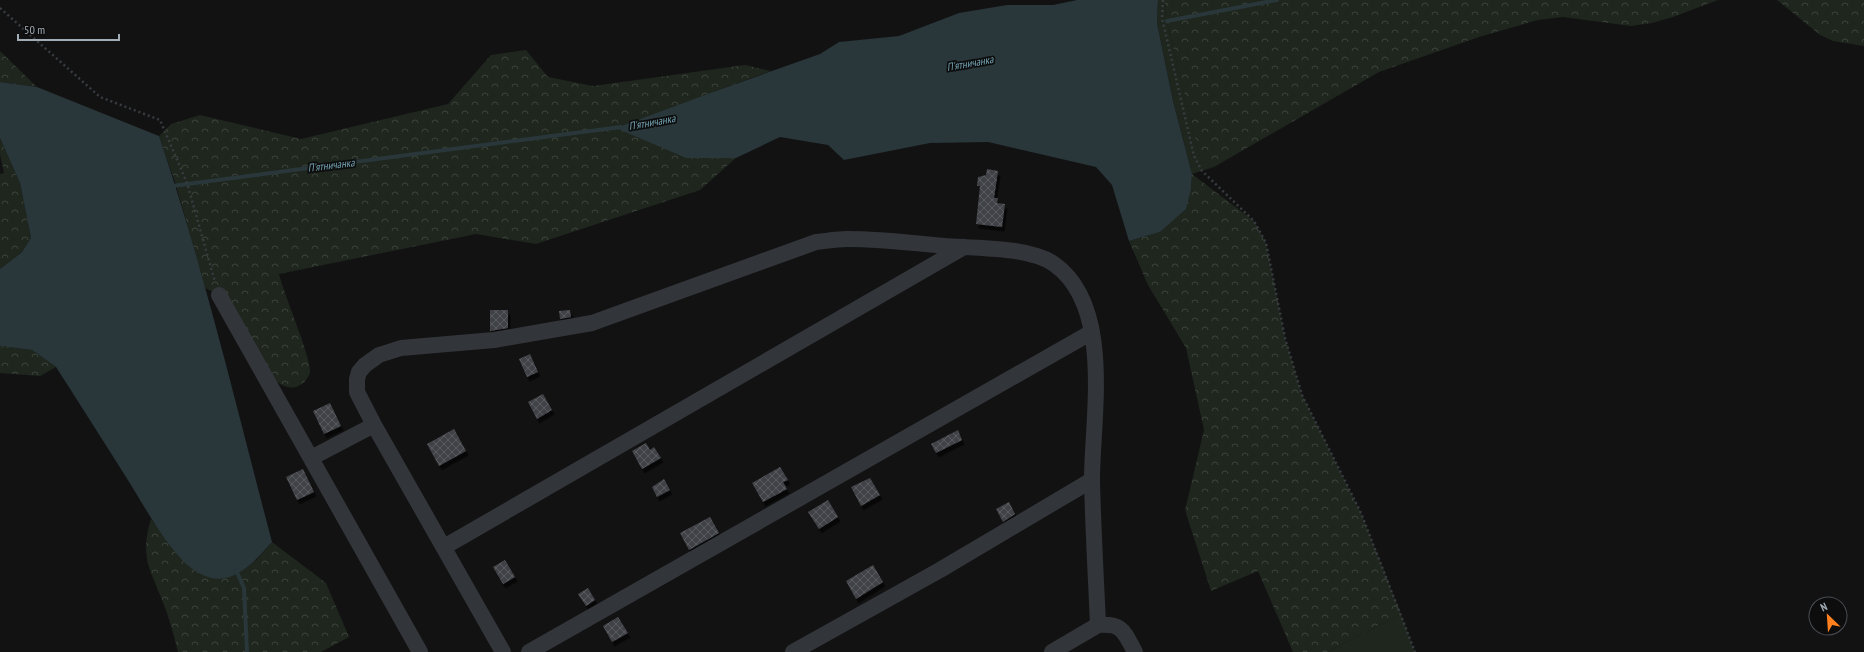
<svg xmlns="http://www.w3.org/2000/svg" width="1864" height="652" font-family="'PT Sans Narrow',sans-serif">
<defs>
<pattern id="forest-crowns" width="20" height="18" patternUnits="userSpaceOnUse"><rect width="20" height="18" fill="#1e261e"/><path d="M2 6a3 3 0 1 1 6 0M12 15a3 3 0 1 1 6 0" fill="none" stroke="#3c433c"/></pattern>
<pattern id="building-cross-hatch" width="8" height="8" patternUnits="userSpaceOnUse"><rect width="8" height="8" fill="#404347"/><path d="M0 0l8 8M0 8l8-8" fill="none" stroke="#585b5f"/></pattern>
<filter id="shadow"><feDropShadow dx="2.5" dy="4.5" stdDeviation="0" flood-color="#0009"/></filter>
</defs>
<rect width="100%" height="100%" fill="#121213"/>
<!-- grass -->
<path fill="#1e261e" d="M1158 0H1164L1166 18 1200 157 1214 167 1192 174 1173 101 1157 23Z
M1401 614 1415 652H1327Z"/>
<!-- forest -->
<path fill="url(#forest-crowns)" d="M1164 0H1718L1673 17 1652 23 1631 26 1563 17 1538 20 1479 37 1379 72 1214 167 1200 158 1166 18Z
M1777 0H1864V46L1833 41 1820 35Z
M526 50 548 77 593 86 745 65 771 71 713 92 686 158H736L700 190 536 244 476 234 279 274C283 292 313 362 310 373 308 378 304 383 300 385 290 392 278 383 270 377L219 295 205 288 176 185 159 136 171 124 200 115 301 139 448 104 491 55Z
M0 51 37 87 0 82Z
M0 138 20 183 31 238 22 252 0 269V174L4 173 0 154Z
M1192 174 1254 221 1266 243 1285 338 1302 395 1361 513 1401 614 1327 652H1293L1258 571 1211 591 1185 510 1204 430 1186 348 1148 285 1129 241 1160 232 1191 189Z
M0 346 32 350 56 367 40 376 0 373Z
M151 519 173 549 186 563 218 579C247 571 254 564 272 542L326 583 349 637 321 652H178C174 636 170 620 164 605 151 569 139 559 151 519Z"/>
<!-- water -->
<path fill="#29363a" d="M1077 0H1158L1157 23 1173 101 1192 174 1191 189 1186 209 1160 232 1129 241 1112 185 1096 167 988 142 930 143 844 160 828 145 780 137 736 158H686L616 128 713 92 820 54 839 42 899 36 959 13 1007 5H1053Z
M0 82 37 87 159 136C204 269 236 406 272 542 258 558 242 577 219 579 207 579 192 570 184 562 162 539 147 511 131 485 106 445 81 406 56 367L32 350 0 346V269L22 252 31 238 20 183 0 138Z"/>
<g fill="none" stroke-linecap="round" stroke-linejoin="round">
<!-- stream -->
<path stroke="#29363a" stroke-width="4" d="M1167 21 1277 0
M172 186 621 127
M236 570 244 588 247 652"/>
</g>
<!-- building -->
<path fill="url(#building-cross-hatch)" filter="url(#shadow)" d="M987 169 998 171 994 198H998L997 203 1005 204 1002 227 976 224 980 186H977L978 177 986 175Z
M490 310H508V328L490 331Z
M570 310 571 317 560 319 559 311Z
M530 354 538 372 527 377 519 359Z
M543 394 552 410 537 419 528 402Z
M330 403 341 426 324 434 313 411Z
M454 429 466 451 439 466 427 444Z
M958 430 962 440 936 453 931 444Z
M646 443 650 450 654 447 661 458 642 469 632 451Z
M780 467 788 480 783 482 787 489 763 502 752 483Z
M303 469 314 492 297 500 286 477Z
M870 478 880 495 861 506 851 487Z
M664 479 670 490 657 497 652 487Z
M828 500 838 517 819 529 808 512Z
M1009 502 1015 514 1003 522 996 509Z
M710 517 719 533 689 550 680 533Z
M505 560 515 577 503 584 493 567Z
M873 565 883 582 856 599 846 581Z
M588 588 595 600 586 606 578 594Z
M618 617 628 633 612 642 603 626Z"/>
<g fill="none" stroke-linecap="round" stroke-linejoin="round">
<!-- path -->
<path stroke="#383c40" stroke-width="2.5" stroke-dasharray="2 3" stroke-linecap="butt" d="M1163 0 1162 18 1194 156 1202 171 1254 221 1266 243 1285 338 1302 395 1361 513 1415 652
M0 8 100 97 160 120 187 183 215 282"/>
<!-- street -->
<path stroke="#323539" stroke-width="16" d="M219 295 420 652
M311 458 374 425
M444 547 964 247
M503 652 374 425 357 392V379L359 372 365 365 379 355 401 348 494 340 592 323 816 242C826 241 837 239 847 239 879 239 913 243 945 246 975 248 1030 247 1054 264 1114 306 1092 418 1092 480 1093 528 1096 577 1098 625 1123 623 1124 632 1135 652
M529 652 1092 332
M793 652 940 570 1092 480
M1052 652 1098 625"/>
</g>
<g text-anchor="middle" stroke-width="3.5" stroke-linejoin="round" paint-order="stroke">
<!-- water labels -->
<g font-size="11" font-style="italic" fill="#75a5b4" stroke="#0d0d0e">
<text transform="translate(970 63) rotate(-10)" y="4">П'ятничанка</text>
<text transform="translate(652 122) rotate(-10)" y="4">П'ятничанка</text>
<text transform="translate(331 165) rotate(-7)" y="4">П'ятничанка</text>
</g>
</g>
<!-- north arrow -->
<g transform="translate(1828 616) rotate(335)"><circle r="19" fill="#0d0d0e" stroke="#494d51"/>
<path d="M0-3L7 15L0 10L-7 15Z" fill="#ff801e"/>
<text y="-6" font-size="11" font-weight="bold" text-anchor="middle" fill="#a2acb5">N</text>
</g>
<!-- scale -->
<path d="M18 34v6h101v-6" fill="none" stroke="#a2acb5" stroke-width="2"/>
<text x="24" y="34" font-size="12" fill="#a2acb5" stroke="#0d0d0e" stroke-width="3" paint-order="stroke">50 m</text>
</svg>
